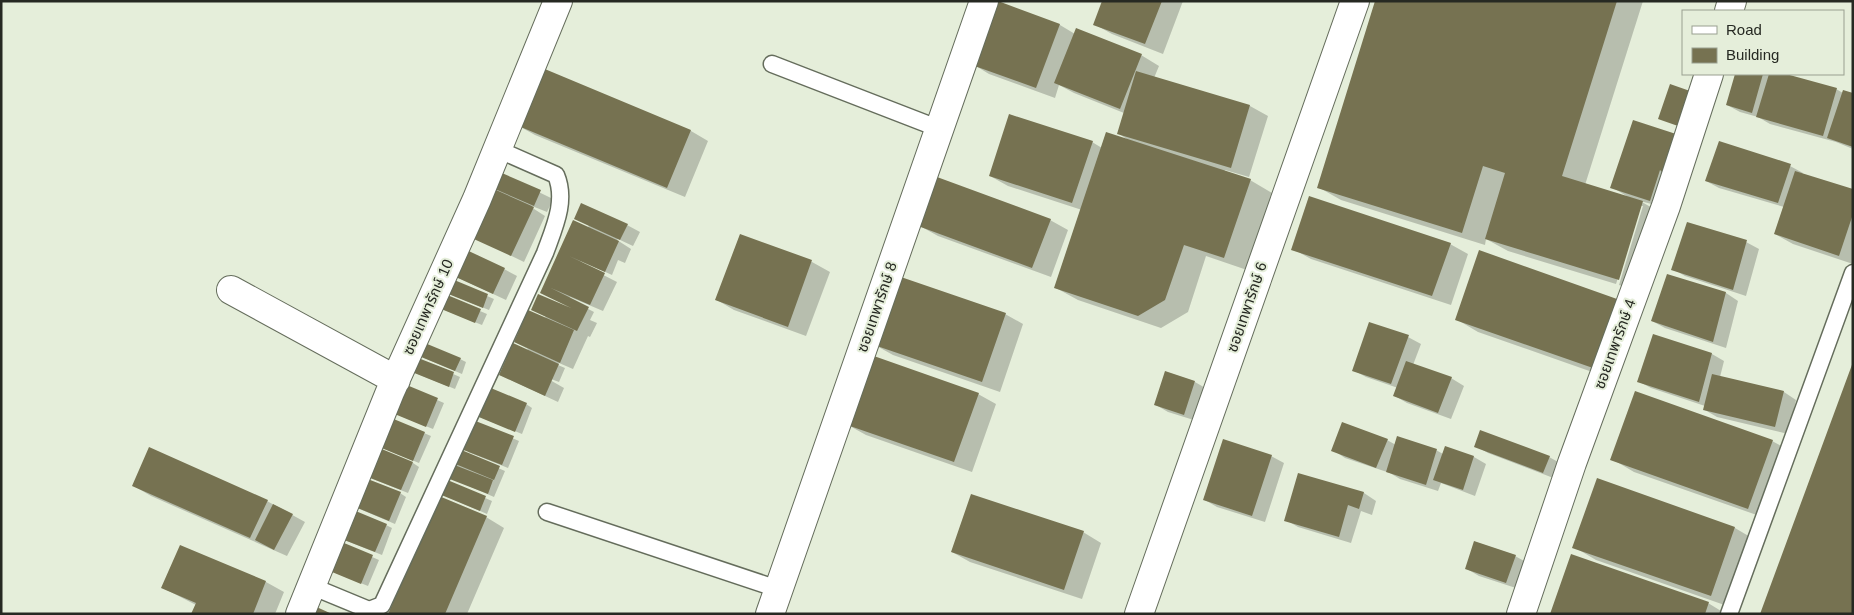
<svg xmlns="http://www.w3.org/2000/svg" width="1854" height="615" font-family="Helvetica,'Noto Sans Thai',sans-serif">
<rect width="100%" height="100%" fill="#e5eeda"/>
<!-- shadow -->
<path fill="#0003" d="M994 1 1060 25 1075 34 1141 55 1159 66 1154 78 1250 106 1268 116 1249 177 1225 170 1224 172 1250 180 1272 193 1247 270 1206 256 1188 312 1161 328 1078 300 1056 288 1082 210 1008 186 990 176 1092 142 1102 148 1128 140 1118 133 1124 113 1074 93 1059 85 1055 98 989 74 971 63Z
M1103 1H1183L1163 54 1112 34 1094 24Z
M1377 1H1643L1585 185 1628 197 1612 187 1634 122 1673 177 1663 207 1640 201 1665 215 1641 292 1619 285 1643 206H1641L1616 284 1508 251 1486 239 1485 245 1341 200 1318 187Z
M1736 74H1782L1836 89 1843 93 1853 95V149L1836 142 1770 124 1758 117 1740 112 1727 105Z
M517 125 691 131 708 141 685 197 535 135Z
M1790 166 1803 173 1802 174 1853 191V264L1793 244 1775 234 1784 207 1719 188 1706 181Z
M496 171 553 199 547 212 532 206 531 207 545 216 524 262 467 234Z
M576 218 627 225 640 232 633 246 618 239 617 240 631 249 625 263 618 260 612 275 581 261 580 263 617 282 603 311 570 297 569 299 594 312 590 320 597 323 590 337 588 336 573 369 559 363 558 365 565 368 559 382 551 379 550 380 564 388 558 402 500 375 528 349 515 342 546 317 533 309 577 313 552 290 560 251 589 226Z
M1050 220 1068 230 1051 277 938 236 920 226Z
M740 235 812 262 830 272 806 336 734 310 717 300Z
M1746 242 1759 249 1746 296 1685 276 1673 269Z
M1450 244 1468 254 1451 305 1311 259 1293 249Z
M1480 252 1617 300 1639 313 1615 380 1478 332 1456 319Z
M504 269 517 276 506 300 448 273Z
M1668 275 1726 293 1738 301 1726 348 1665 328 1652 321Z
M448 279 494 299 489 310 449 294Z
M440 294 487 314 482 325 442 309Z
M1005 314 1023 324 1000 392 893 355 875 345Z
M1654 336 1712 354 1724 361 1720 377 1784 392 1796 400 1788 434 1717 417 1705 410V406L1651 388 1638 381Z
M1408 337 1421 344 1413 365 1451 378 1464 386 1451 419 1407 403 1395 396 1398 388 1366 377 1353 370Z
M414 357 460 377 455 389 415 373Z
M422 357 460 359 466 362 462 374Z
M1195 382 1207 389 1197 421 1168 412 1156 405Z
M398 383 444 403 433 429 393 413Z
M978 394 996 404 972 472 866 435 848 425Z
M526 404 532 408 522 434 475 415Z
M384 416 431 436 419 463 380 447Z
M473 421 519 441 508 468 468 452Z
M1387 440 1396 445 1436 450 1443 454 1445 448 1474 457 1486 464 1475 496 1441 483 1438 491 1400 479 1390 473 1345 458 1333 450Z
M1772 441 1794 453 1771 520 1634 472 1612 459Z
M1476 446 1549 457 1562 464 1556 479 1488 453Z
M459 451 505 471 494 497 448 477Z
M1271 456 1284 463 1265 522 1217 507 1205 500Z
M413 463 419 467 408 493 368 477Z
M1299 474 1364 493 1376 501 1372 515 1361 511 1351 543 1298 527 1286 520Z
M446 481 492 501 487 514 441 494Z
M134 486 267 501 305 522 287 556 151 496Z
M400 493 406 497 395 524 355 507Z
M486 517 504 528 467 614H389Z
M386 525 392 528 382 555 342 539Z
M1735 528 1757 541 1733 608 1596 560 1574 547Z
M1083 532 1101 543 1082 599 970 562 952 552Z
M333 540 379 560 368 586 328 570Z
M180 547 266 582 284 592 275 614H192L196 605 163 588Z
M1515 556 1528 563 1519 589 1479 576 1467 569Z
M1708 603 1726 614H1551Z"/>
<!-- building -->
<path fill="#767251" d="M992 1H998L1060 24 1036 88 969 64Z
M1102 1H1162L1145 44 1093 25Z
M1375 1H1617L1562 176 1643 201 1619 280 1485 239 1505 173 1483 166 1462 233 1317 188Z
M1076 28 1142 54 1120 109 1054 83Z
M540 67 691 130 667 188 516 125Z
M1136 71 1250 105 1231 168 1117 134Z
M1735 74H1763L1752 113 1726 105Z
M1769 74H1786L1837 88 1823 136 1756 117Z
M1670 84 1690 91 1678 126 1658 119Z
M1843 90 1853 93V147L1827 138Z
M1009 114 1093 141 1072 203 989 176Z
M1633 120 1676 134 1663 173 1660 170 1650 201 1610 188Z
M1106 132 1251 179 1224 258 1184 245 1165 300 1138 316 1054 288Z
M1719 141 1791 164 1778 203 1705 181Z
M495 170 541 190 534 206 488 186Z
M1795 171 1853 189V214L1839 256 1774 234Z
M937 177 1051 219 1032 268 918 226Z
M487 186 534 207 511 256 465 235Z
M1309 196 1451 243 1432 296 1291 250Z
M581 203 628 224 620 240 574 219Z
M573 220 619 241 605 272 569 256 605 273 590 305 551 288 589 307 577 331 531 310 538 294 571 308 540 293Z
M1687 222 1747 240 1733 290 1671 270Z
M740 234 812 260 788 327 715 300Z
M458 246 505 268 493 294 447 273Z
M1479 250 1617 299 1593 368 1455 320Z
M1667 274 1726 292 1713 342 1651 321Z
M898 276 1006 313 982 382 874 345Z
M447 277 488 294 483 308 441 291Z
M440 292 481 309 475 323 434 306Z
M528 310 574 330 560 363 514 342Z
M1369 322 1409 335 1391 384 1352 371Z
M1653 334 1712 353 1699 402 1637 382Z
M420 341 461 358 455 371 414 354Z
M513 343 559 364 545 396 499 375Z
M871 355 979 393 954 462 847 425Z
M413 356 454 372 449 387 407 370Z
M1406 361 1452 377 1438 413 1393 396Z
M1853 362V614H1760Z
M1165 371 1195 381 1184 415 1154 405Z
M1712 374 1784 391 1775 427 1703 410Z
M397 381 438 398 426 427 385 410Z
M486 386 527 403 515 432 474 415Z
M1635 391 1773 440 1748 509 1610 460Z
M384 415 425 432 413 461 372 444Z
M473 420 514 436 502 465 461 449Z
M1342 422 1388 439 1376 468 1331 451Z
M1480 430 1550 456 1543 473 1474 447Z
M1397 436 1437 449 1426 485 1386 472Z
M1223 439 1272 455 1252 516 1203 500Z
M372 445 413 462 401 490 360 474Z
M1445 446 1474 456 1463 490 1433 480Z
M149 447 268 500 250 538 132 486Z
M459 449 500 466 494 480 453 463Z
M452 464 493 480 488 494 447 478Z
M1298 473 1364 492 1359 509 1348 505 1339 537 1284 521Z
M360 476 401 492 389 521 348 504Z
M1597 478 1735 527 1711 596 1572 548Z
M445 479 486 496 480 511 439 494Z
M971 494 1084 531 1064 590 951 552Z
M439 496 487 516 445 614H388Z
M273 504 293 514 274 550 255 540Z
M346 507 387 524 375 552 334 536Z
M332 538 373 555 361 584 320 567Z
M1474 541 1516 555 1506 583 1465 569Z
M180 545 266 581 253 614H191L196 603 161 588Z
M1571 554 1709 602 1705 614H1550Z
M310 604 332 614H306Z"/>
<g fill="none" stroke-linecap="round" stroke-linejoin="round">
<defs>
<path id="lane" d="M772 64 940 129
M547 512 778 589
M311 586 369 610 382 605 545 253C554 228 567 201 556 175L497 149
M1729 614 1853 273"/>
<path id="street" d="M1729 11 1732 1
M231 290 396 380
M300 614 390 392 477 199 558 1
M770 614 984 1
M1139 614 1355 1
M1521 614 1572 463 1666 206 1709 74"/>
</defs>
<!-- lane casing -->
<use href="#lane" stroke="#656d5c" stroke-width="19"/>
<!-- street casing -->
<use href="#street" stroke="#656d5c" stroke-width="30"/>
<!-- lane -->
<use href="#lane" stroke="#fff" stroke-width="16"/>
<!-- street -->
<use href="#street" stroke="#fff" stroke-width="28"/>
</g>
<g text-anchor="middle" stroke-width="4" stroke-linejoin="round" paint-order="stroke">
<!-- street labels -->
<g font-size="15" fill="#262922" stroke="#e5eeda">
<text transform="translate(428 307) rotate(-66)" y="5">ซอยเทพารักษ์ 10</text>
<text transform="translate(877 307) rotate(-71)" y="5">ซอยเทพารักษ์ 8</text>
<text transform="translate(1247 307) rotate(-71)" y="5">ซอยเทพารักษ์ 6</text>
<text transform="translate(1615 344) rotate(-70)" y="5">ซอยเทพารักษ์ 4</text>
</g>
</g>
<!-- border -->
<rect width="1854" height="615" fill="none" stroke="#262922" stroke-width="5"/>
<!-- legend -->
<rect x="1682" y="10" width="162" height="65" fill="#e5eeda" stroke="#999f90"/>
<rect x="1692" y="26" width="25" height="8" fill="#ffffff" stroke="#999f90"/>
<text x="1726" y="35" font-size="15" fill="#262922">Road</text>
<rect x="1692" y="48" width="25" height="15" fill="#767251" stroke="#999f90"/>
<text x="1726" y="60" font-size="15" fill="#262922">Building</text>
</svg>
